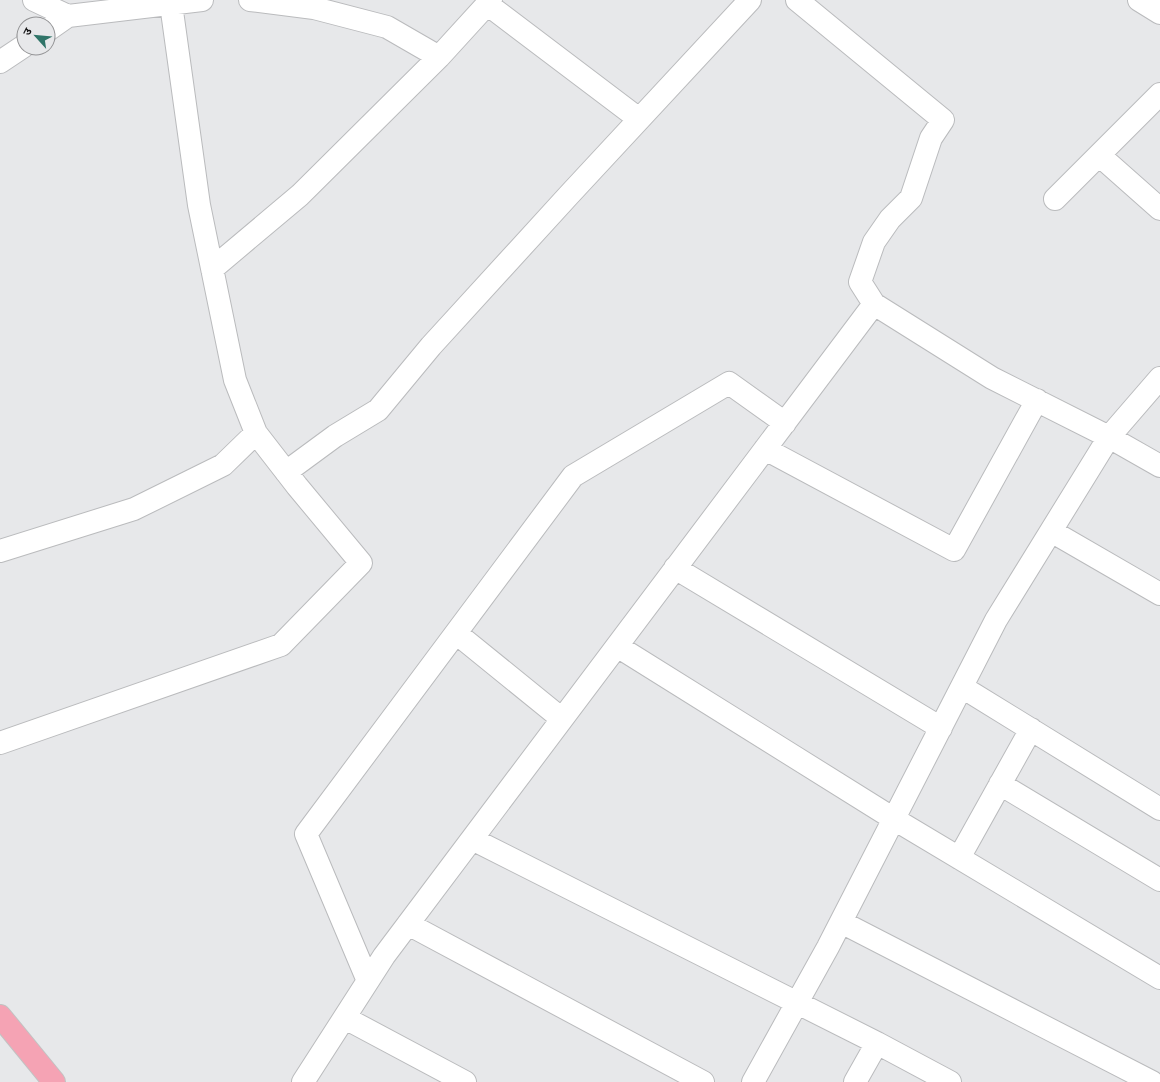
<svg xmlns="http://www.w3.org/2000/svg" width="1160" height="1082" font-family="'Varela Round','Noto Sans Devanagari',sans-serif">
<rect width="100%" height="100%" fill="#e7e8ea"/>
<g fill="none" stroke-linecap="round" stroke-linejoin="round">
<defs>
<path id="street" d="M34 0 68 16
M250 0 314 8 387 27 439 57
M797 0 943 120 931 138 911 198 890 219 874 242 860 282 874 304
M1139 0 1160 13
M487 4 639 119
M48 30 68 16 202 0
M0 62 24 46
M1099 155 1160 209
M1055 199 1160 94
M212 269 300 195 439 57 491 0
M765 449 954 550 1037 400
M286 472 335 436 378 410 431 346 568 196 750 0
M1051 531 1160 594
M0 551 134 509 223 465 256 433
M675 568 941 728
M456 633 562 719
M617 646 894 819 1160 978
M962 687 1160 809
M0 743 281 645 361 563 297 486 256 433 235 380 199 205 171 4
M1000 784 1160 880
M472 839 877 1043 950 1082
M959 858 1031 729
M841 922 1152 1082
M408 924 703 1082
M368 981 306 834 573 476 729 383 785 423
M345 1018 465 1082
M303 1082 384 956 874 304 992 378 1109 437 1160 466
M753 1082 828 947 996 620 1109 437 1160 378
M855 1082 877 1043"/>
<path id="primary" d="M0 1016 54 1082"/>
</defs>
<!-- street casing -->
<use href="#street" stroke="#babbbd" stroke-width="24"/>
<!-- primary casing -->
<use href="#primary" stroke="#c2c2c2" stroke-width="24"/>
<!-- street -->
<use href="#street" stroke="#fff" stroke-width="22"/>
<!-- primary -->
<use href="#primary" stroke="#f5a3b4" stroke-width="22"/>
</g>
<!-- north arrow -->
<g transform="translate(36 36) rotate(297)"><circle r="19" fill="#e7e8ea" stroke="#939395"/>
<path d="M0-3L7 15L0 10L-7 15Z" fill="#2f7468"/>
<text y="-6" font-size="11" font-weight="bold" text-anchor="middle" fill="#141415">उ</text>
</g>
</svg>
